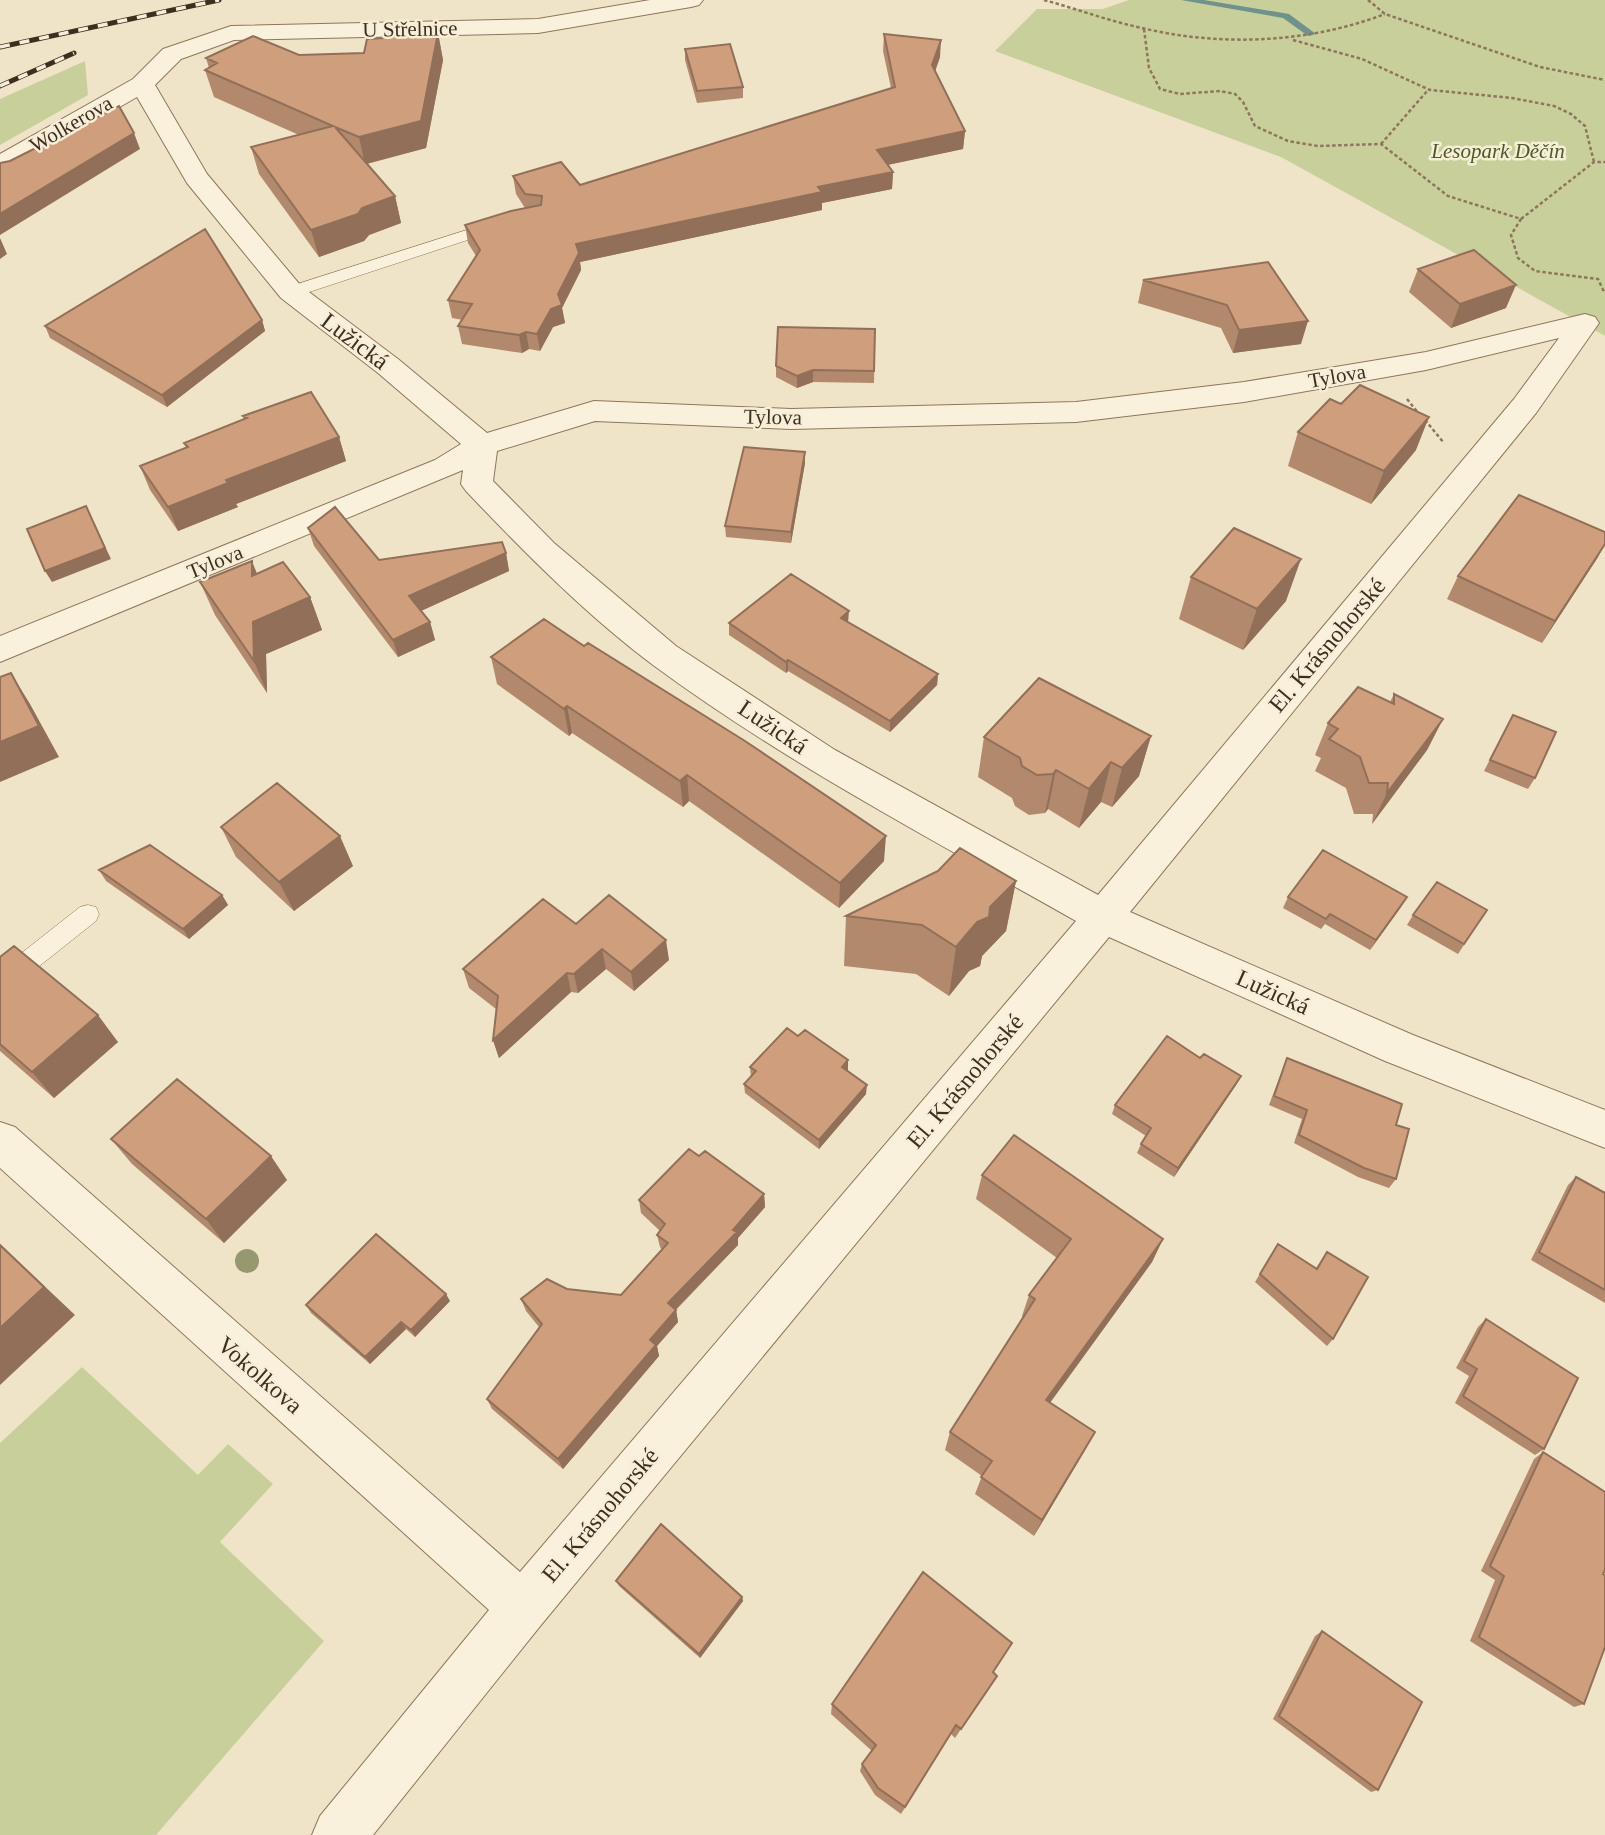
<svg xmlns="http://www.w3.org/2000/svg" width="1605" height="1835" font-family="'Times New Roman',serif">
<rect width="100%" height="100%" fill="#f0e4c8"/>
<!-- green -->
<path fill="#c9cf9b" d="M1129 0H1605V336L1281 157 995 51 1037 9H1103Z
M85 61 88 95 0 145V99Z
M82 1367 198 1475 228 1444 273 1484 220 1542 324 1641 156 1835H0V1443Z"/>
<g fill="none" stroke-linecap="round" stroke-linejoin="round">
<!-- stream -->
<path fill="#6f938a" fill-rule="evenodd" d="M1181 0H1204L1289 14 1316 34 1308 36 1283 18Z"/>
<defs>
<path id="service" d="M495 221 501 223V229L297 296 291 297 283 292 285 288Z
M88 905 96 907 99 914 96 921 8 991 0 994V970L80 907Z"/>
<path id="minor" d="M650 0H703L699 5 691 7 538 33 234 40 181 59 155 85 207 174 301 286 398 359 487 433 594 401 791 409 1076 402 1244 382 1426 352 1585 314 1595 317 1599 323 1536 413 1130 912 1413 1035 1605 1110V1148L1385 1061 1109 937 541 1625 373 1835H312L320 1816 489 1610 0 1168V1122L15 1127 520 1572 1076 921C933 840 786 763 653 665 587 616 523 551 466 491L461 484 463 470 0 662V636L435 460 461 444 378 373 281 298 187 183 137 97 9 171 0 173V154L133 79 163 49 231 26 538 19ZM1559 338 1514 399 1098 895 835 750 676 646 554 543 493 481 497 451 595 421 791 429 1076 422 1244 402 1426 370Z"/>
</defs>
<!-- service casing -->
<use href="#service" stroke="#8d765c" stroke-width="1"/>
<!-- minor casing -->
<use href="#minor" stroke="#8d765c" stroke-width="2"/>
<!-- path -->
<path stroke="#8d765c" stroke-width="2.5" stroke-dasharray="3.5 2.5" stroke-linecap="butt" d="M1044 0C1077 9 1109 21 1142 28 1221 47 1309 43 1385 14
M1368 0 1385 14 1540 67 1605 80
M1144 29 1149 68 1160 89 1180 94 1220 91 1235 94 1243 102 1255 126 1288 141 1318 146 1381 144 1448 196 1521 219 1511 235 1518 258 1535 271 1598 279 1604 292
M1293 40 1362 59 1430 90 1512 98 1554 106 1571 114 1585 126 1594 162
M1381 144 1428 90
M1521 219 1594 162H1605
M1407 399 1419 414
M1425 420 1444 443"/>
<!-- service -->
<use href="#service" fill="#faf1dc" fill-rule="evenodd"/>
<!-- minor -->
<use href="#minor" fill="#faf1dc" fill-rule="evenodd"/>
<defs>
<path id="rail" d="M0 47 219 0
M0 86 74 53"/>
</defs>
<!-- rail casing -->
<use href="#rail" stroke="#3d2e20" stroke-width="5"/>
<!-- rail -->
<use href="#rail" stroke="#f7eed8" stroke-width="3.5" stroke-dasharray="10" stroke-linecap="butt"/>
</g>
<!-- trees -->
<circle fill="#96986f" cx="247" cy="1261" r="12"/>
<!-- wall -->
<path fill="#b2896c" d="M438 33 443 60 426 148 367 164 395 196 401 223 369 235 364 241 319 257 259 174 251 147 299 135 214 97 205 70 209 68 206 58 364 53 383 38Z
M884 34 940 57 935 71 965 131 963 149 888 165 893 172 892 189 822 203V210L580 262 581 270 562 308 565 323 553 327 540 351 529 349 522 353 462 344 458 326 463 320 452 318 448 300 476 256 468 243 465 225 525 208 516 194 513 176 580 185 891 88 883 51Z
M685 49 743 87V98L697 103 685 60Z
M1268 262 1301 344 1233 353 1221 328 1138 303 1143 280Z
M1418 269 1506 308 1451 328 1409 292Z
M262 320 265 331 167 407 50 338 45 326Z
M875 329 874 383 813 382 797 388 776 377V366Z
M243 416 339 437 346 461 236 504 238 507 178 531 150 490 140 466 186 448 184 443 244 419Z
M1298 432 1416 450 1371 504 1288 466Z
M805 463 791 543 726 537 725 526Z
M308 528 379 560 506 553 509 571 421 611 430 622 435 640 398 657 314 546Z
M1598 557 1542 643 1447 599 1458 576Z
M257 574 310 597 322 630 266 654 267 693 215 615 200 582Z
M1191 577 1286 601 1243 650 1179 619Z
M848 622 938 674 937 685 890 732 788 671 786 673 729 635V623Z
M491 657 884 861 839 908 689 801 683 807 572 733 569 736 497 684Z
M1394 694 1443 719 1427 750 1372 824 1373 814H1354L1346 788 1315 771 1321 758 1315 755 1328 723 1390 702Z
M1513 715 1535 778 1528 789 1484 771Z
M1151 736 1139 776 1112 807 1101 802 1079 828 1048 809 1045 813 1029 815 1015 806 1012 798 978 777 984 737Z
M221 827 353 866 294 911 236 857Z
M99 870 222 895 228 905 189 939 106 881Z
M1016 881 1006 931 982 956 980 966 969 971 949 996 916 974 844 966 846 916Z
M1288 897 1401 907 1370 950 1325 924 1321 929 1283 908Z
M1487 910 1458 954 1407 925 1413 915Z
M576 924 669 960 634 991 606 969 578 993 571 992 499 1058 493 1040 496 1009 469 988 463 969Z
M0 957 118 1042 54 1098 0 1051Z
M1200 1058 1241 1076 1236 1085 1174 1177 1137 1153 1141 1144 1146 1136 1112 1114 1115 1105Z
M1287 1058 1396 1125V1179L1389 1188 1358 1177 1294 1143 1302 1119 1269 1105 1283 1068Z
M750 1067 848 1070H847L866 1094 819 1149 745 1093 744 1084 751 1077Z
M111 1139 287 1180 224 1243 132 1164Z
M699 1156 764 1194 765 1207 738 1238V1245L676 1310 678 1322 657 1346 659 1356 563 1469 492 1409 487 1399 539 1327 526 1311 521 1299 567 1289 621 1295 662 1250 660 1247 657 1235 660 1231 641 1213 639 1200Z
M982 1175 1163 1239 1152 1262 1050 1403 1085 1450 1034 1536 975 1494 982 1476 945 1450 950 1432 1023 1318 1022 1316 1029 1295 1057 1258 976 1199Z
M1576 1177 1605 1193V1303L1531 1260 1568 1185Z
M1273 1252 1316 1268 1327 1252 1333 1339 1327 1346 1255 1282Z
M450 1301 415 1337 406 1329 370 1364 311 1313 306 1305Z
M1486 1319 1544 1449 1535 1455 1455 1403 1469 1376 1456 1368 1478 1327Z
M1543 1452 1603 1574 1584 1704 1574 1707 1470 1641 1495 1580 1481 1571 1534 1459Z
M616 1581 742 1597 743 1601 700 1658 619 1586Z
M1322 1631 1378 1790 1371 1792 1273 1719 1315 1636Z
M993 1673 997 1676 955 1738 951 1734 901 1814 875 1795 860 1771 862 1764 872 1751 831 1714 832 1704Z"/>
<!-- shaded-wall -->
<path fill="#916f58" d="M438 33 443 60 426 148 365 164 359 137Z
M941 40 940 57 931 83 932 65Z
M965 131 963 149 877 167V150Z
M134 133 140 149 0 235V214Z
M893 172 892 189 822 203V210L580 262 581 270 562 308 565 323 553 327 540 351 537 334 558 294 576 244 818 187Z
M395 196 401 223 369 235 364 241 319 257 311 230 362 208Z
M0 238 7 254 0 259Z
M1516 285 1506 308 1451 328 1460 304Z
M262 320 265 331 167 407 162 395Z
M1308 321 1301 344 1233 353 1239 330Z
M526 332 529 349 522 353 519 335Z
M813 370V382L797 388V376Z
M1429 417 1416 450 1371 504 1384 471Z
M339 437 346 461 236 504 238 507 178 531 168 507 226 480Z
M805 452V463L791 543V532Z
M86 506 111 559 52 582 45 571Z
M1605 544 1598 557 1542 643 1555 621Z
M506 553 509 571 414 614 409 596Z
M1301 559 1286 601 1243 650 1257 609Z
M252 561 265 594 252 576Z
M310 597 322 630 266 654 267 693 254 661 253 622Z
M849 611 848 623 841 618Z
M430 622 435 640 398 657 393 640Z
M788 660V671L786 673V662Z
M11 673 30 704 59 757 0 782V742Z
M938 674 937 685 890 732V721Z
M567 706 572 733 569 736 564 709Z
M1443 719 1427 750 1372 824 1387 793Z
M1151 736 1139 776 1112 807 1122 768Z
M1111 762 1101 802 1079 828 1089 789Z
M1056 770 1048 809 1045 813 1053 774Z
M687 775 689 801 683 807 680 781Z
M340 836 353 866 294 911 279 882Z
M886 836 884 861 839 908 840 883Z
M1016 881 1006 931 982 956 980 966 969 971 949 996 956 947 990 907Z
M222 895 228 905 189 939 183 929Z
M1407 897 1401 907 1370 950 1376 940Z
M666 940 669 960 634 991 631 972Z
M602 949 606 969 578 993 574 974Z
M567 973 571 992 499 1058 493 1040Z
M98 1015 118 1042 54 1098 32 1072Z
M848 1060V1070L842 1076V1067Z
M1241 1076 1236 1085 1174 1177 1178 1168Z
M867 1085 866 1094 819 1149V1140Z
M271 1156 287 1180 224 1243 206 1219Z
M764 1194 765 1207 738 1238V1245L670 1315 668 1303Z
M1163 1239 1152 1262 1038 1419 1046 1400Z
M0 1244 75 1315 0 1385Z
M446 1294 450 1301 415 1337 411 1330Z
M676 1310 678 1322 657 1346 659 1356 563 1469 558 1459 650 1340Z
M401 1322 406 1329 370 1364 365 1357Z
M1095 1432 1085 1450 1034 1536 1042 1520Z
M742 1597 743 1601 700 1658 699 1654Z"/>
<!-- building -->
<path fill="#cf9f7d" stroke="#916f58" stroke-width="2" d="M438 33 421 121 359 137 335 127 395 196 362 208 358 214 311 230 251 147 333 126 205 70 217 63 206 58 253 36 299 55 364 53 367 39 383 38V34Z
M884 34 941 40 932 65 965 131 877 150 893 172 818 187 822 192 576 244 579 253 558 294 562 305 551 309 537 334 526 332 519 335 458 326 472 304 448 300 480 250 465 225 511 211 541 205 542 196 525 194 513 176 561 162 580 185 895 87Z
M730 44 743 87 697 91 685 49Z
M119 106 134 133 0 214V163L10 161Z
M205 229 262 320 162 395 45 326Z
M1474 250 1516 285 1460 304 1418 269Z
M1268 262 1308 321 1239 330 1227 305 1143 280Z
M778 327 875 329 874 371 813 370 797 376 776 366Z
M1360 385 1429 417 1384 471 1298 432 1330 399 1341 404Z
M311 392 339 437 226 480 228 483 168 507 140 466 188 447 184 443 247 418 243 416Z
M744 447 805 452 791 532 725 526Z
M1519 495 1605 532V544L1555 621 1458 576Z
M86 506 105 548 45 571 27 529Z
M335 507 379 560 502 542 506 553 409 596 430 622 393 640 308 528Z
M1234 528 1301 559 1257 609 1191 577Z
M252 561V576L283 562 310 597 253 622 254 661 200 582Z
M791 574 849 611 841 618 938 674 890 721 788 660 786 662 729 623Z
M544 619 584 646 588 643 745 741 886 836 840 883 687 775 680 781 567 706 564 709 491 657Z
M11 673 39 726 0 742V677Z
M1039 678 1151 736 1122 768 1111 762 1089 789 1056 770 1053 774 1037 775 1022 766 1020 758 984 737Z
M1358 687 1394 704V694L1443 719 1387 793 1388 783H1369L1360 757 1329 739 1338 729 1328 723Z
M1513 715 1556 732 1535 778 1490 760Z
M277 783 340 836 279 882 221 827Z
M150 845 222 895 183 929 99 870Z
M960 848 1016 881 990 907 989 917 977 922 956 947 922 925 846 916 938 871Z
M1323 850 1407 897 1376 940 1330 914 1326 919 1288 897Z
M1437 882 1487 910 1464 944 1413 915Z
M609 895 666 940 631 972 602 949 574 974 567 973 493 1040 498 996 463 969 543 899 576 924Z
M14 946 98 1015 32 1072 0 1044V957Z
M787 1028 798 1036 805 1030 848 1060 842 1067 867 1085 819 1140 744 1084 756 1071 750 1067Z
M1167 1036 1200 1058 1204 1054 1241 1076 1178 1168 1141 1144 1151 1128 1115 1105Z
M1287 1058 1402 1104 1396 1125 1409 1129 1396 1179 1364 1168 1299 1135 1307 1110 1274 1096Z
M177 1079 271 1156 206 1219 111 1139Z
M1014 1135 1163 1239 1046 1400 1095 1432 1042 1520 981 1477 992 1461 950 1432 1035 1299 1029 1295 1071 1239 982 1175Z
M689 1149 699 1156 705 1151 764 1194 733 1230 737 1232 668 1303 676 1310 650 1340 656 1345 558 1459 487 1399 542 1324 521 1299 547 1279 567 1289 621 1295 668 1243 657 1235 665 1224 639 1200Z
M1576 1177 1605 1193V1290L1539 1252Z
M376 1234 446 1294 411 1330 401 1322 365 1357 306 1305Z
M1278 1244 1317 1269 1327 1252 1368 1277 1333 1339 1260 1274Z
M0 1245 44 1287 0 1328Z
M1486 1319 1578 1378 1544 1449 1463 1396 1477 1369 1464 1361Z
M1543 1452 1605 1492V1570L1603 1574 1605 1576V1647L1584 1704 1479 1637 1504 1576 1490 1566Z
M661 1524 742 1597 699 1654 616 1581Z
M923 1572 1012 1643 993 1672 997 1676 961 1729 956 1725 905 1807 878 1788 862 1764 876 1745 832 1704Z
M1322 1631 1422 1702 1378 1790 1279 1716Z"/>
<g text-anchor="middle" stroke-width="5" stroke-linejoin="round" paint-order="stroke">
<!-- far-street labels -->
<g font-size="21" fill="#3d2e20" stroke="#f7eed8">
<text transform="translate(410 29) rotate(-1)" y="7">U Střelnice</text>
<text transform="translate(71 124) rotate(-30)" y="7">Wolkerova</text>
<text transform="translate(1337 376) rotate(-10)" y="7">Tylova</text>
<text transform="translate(773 417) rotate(1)" y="7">Tylova</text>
<text transform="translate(215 562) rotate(-22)" y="7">Tylova</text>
</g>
<!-- far-park labels -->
<g font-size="21" font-style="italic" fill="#4d5a26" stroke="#f7eed8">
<text x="1498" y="158">Lesopark Děčín</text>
</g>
<!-- street labels -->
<g font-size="24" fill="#3d2e20" stroke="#f7eed8">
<text transform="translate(355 341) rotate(37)" y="8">Lužická</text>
<text transform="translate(1327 645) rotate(-50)" y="8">El. Krásnohorské</text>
<text transform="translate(773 727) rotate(34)" y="8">Lužická</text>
<text transform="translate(1273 992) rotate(24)" y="8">Lužická</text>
<text transform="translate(965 1081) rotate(-50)" y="8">El. Krásnohorské</text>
<text transform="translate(260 1375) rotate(41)" y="8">Vokolkova</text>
<text transform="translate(600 1515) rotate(-50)" y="8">El. Krásnohorské</text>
</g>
</g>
</svg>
